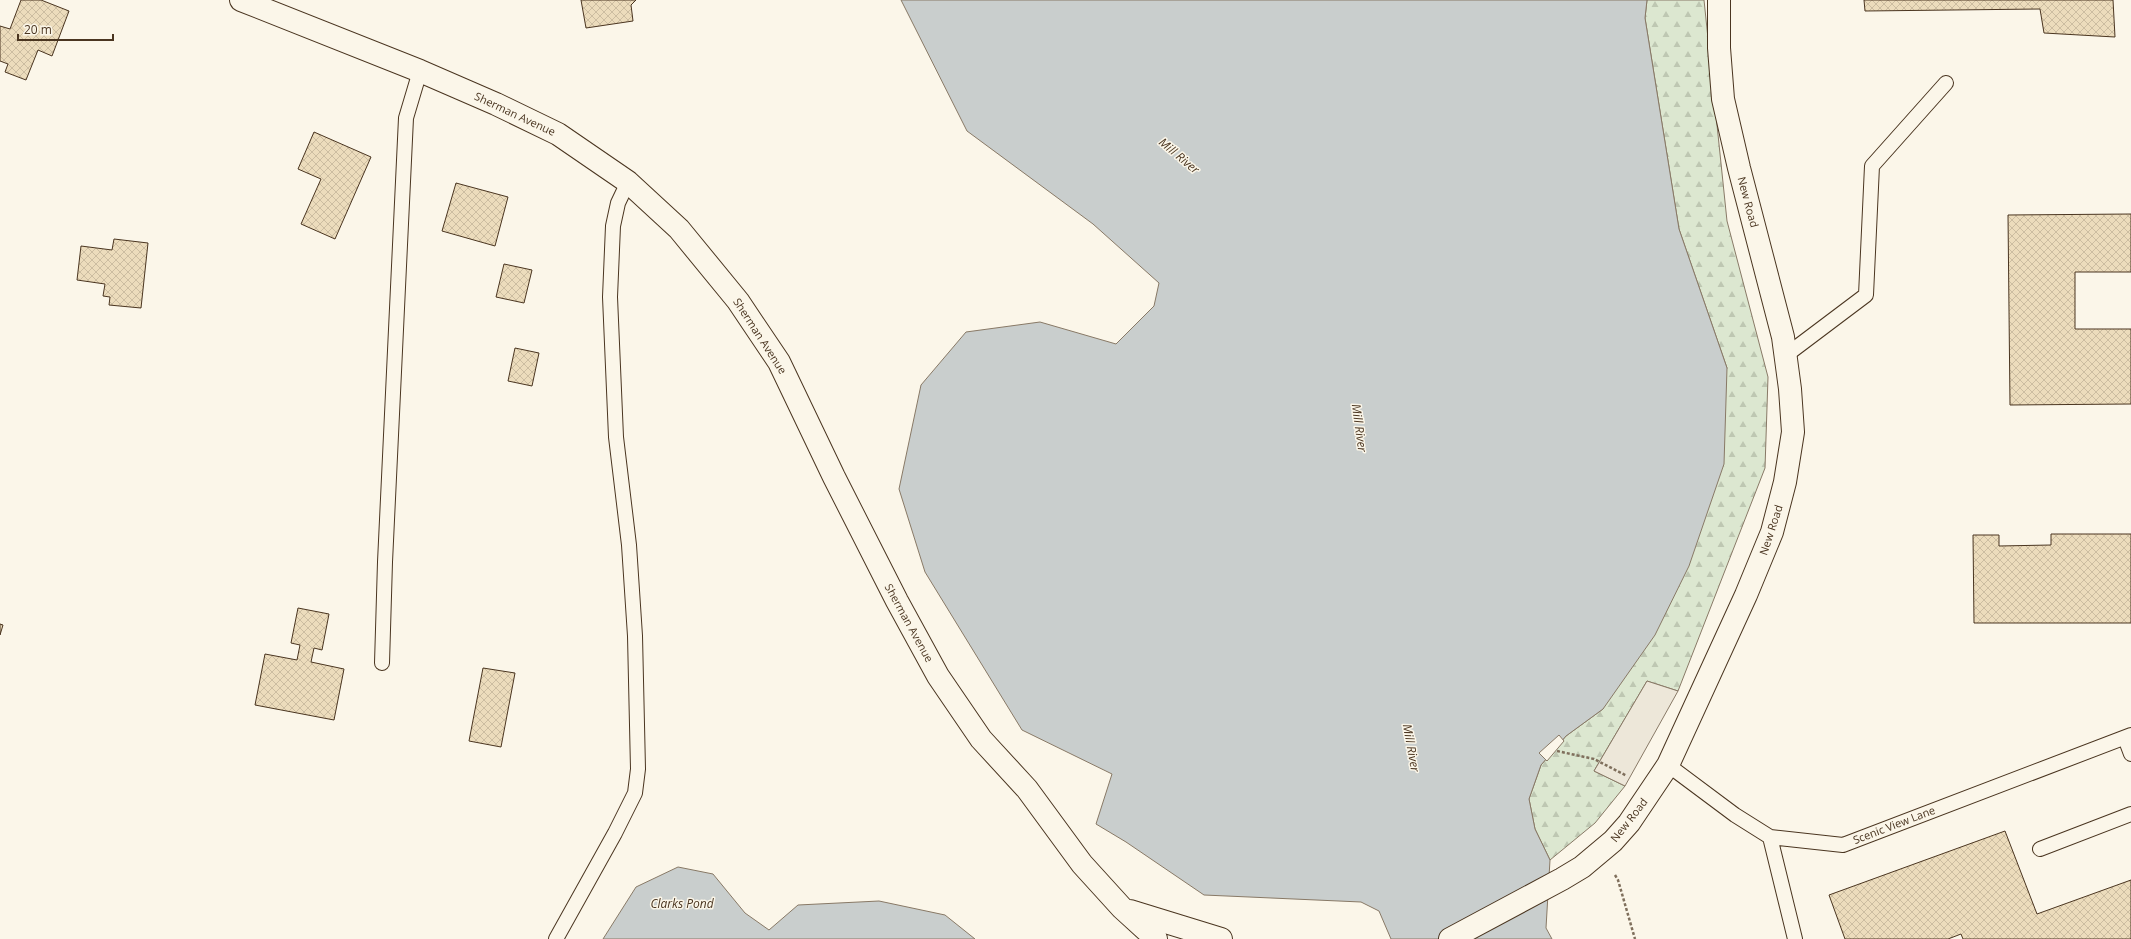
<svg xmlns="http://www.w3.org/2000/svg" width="2131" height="939" font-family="'Open Sans',sans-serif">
<defs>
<pattern id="forest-firs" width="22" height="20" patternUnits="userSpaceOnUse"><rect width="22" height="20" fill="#dce7d0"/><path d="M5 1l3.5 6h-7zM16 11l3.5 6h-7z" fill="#bec7b2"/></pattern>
<pattern id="building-cross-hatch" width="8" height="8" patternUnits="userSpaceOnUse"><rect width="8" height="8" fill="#ecdcbc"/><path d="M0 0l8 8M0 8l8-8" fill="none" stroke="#ccbda1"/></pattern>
</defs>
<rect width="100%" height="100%" fill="#fbf6e9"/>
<!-- forest -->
<path fill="url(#forest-firs)" stroke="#887966" d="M1647 0H1704L1727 221 1768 377 1765 468 1678 691 1647 681 1594 771 1625 786 1595 823 1550 860 1535 829 1529 799 1541 765 1566 736 1603 709 1727 368 1679 229 1645 18Z"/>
<!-- parking -->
<path fill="#ede7d9" stroke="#887966" d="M1647 681 1678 691 1625 786 1594 771Z"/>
<!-- water -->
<path fill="#c9cecd" stroke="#887966" d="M901 0H1647L1645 18 1679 229 1727 368 1724 464 1689 566 1655 635 1603 709 1566 736 1541 765 1529 799 1535 829 1550 860 1546 928 1552 939H1391L1379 911 1361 902 1204 895 1126 842 1096 824 1112 774 1022 730 925 572 899 489 921 385 966 332 1040 322 1116 344 1154 306 1159 283 1093 224 967 131Z
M678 867 713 874 745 913 769 930 798 905 879 901 945 915 975 939H603L636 887Z"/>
<!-- pier -->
<path fill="#fbf6e9" stroke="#887966" d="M1559 735 1564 741 1547 761 1539 753Z"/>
<!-- building -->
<path fill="url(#building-cross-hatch)" stroke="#4a3520" d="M21 0H41L69 11 52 56 38 50 26 80 5 72 8 64 0 61V26L10 29Z
M581 0H636L631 5 633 21 586 28Z
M1864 0H2113L2115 37 2044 33 2040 9 1865 11Z
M314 132 371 157 335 239 301 224 321 179 298 169Z
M456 183 508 197 495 246 442 231Z
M2131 214V272H2075V329H2131V404L2010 405 2008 215Z
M114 239 148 243 141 308 109 305 110 297 103 296 105 284 77 280 81 246 112 250Z
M504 264 532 270 524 303 496 297Z
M515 348 539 353 532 386 508 381Z
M2051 534H2131V623H1974L1973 535H1999V546L2051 545Z
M298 608 329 614 322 650 314 648 311 662 344 669 334 720 255 705 265 654 297 660 300 645 291 643Z
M0 624 3 625 0 635Z
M483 668 515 673 501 747 469 741Z
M2005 831 2037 914 2131 880V939H1963L1961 934 1948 939H1845L1829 895Z"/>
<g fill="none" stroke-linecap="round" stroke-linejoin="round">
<defs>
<path id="service" d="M1785 356 1866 295 1872 166 1946 83
M382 663 385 562 406 118 420 71
M2125 738 2131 754
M1668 765 1735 815 1770 837 1843 845 2131 735
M1770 837 1795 939
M2040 849 2131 814
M556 939 615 833 635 793 638 769 635 636 629 545 616 437 610 297 613 226 618 203 628 182"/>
<path id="minor" d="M241 0 420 71 496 104 558 134 628 182 679 229 738 301 779 362 834 477 897 601 938 676 981 739 1027 789 1082 864 1122 908 1156 939
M1130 911 1221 939
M1450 939 1562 879 1582 867 1613 841 1629 823 1668 765 1746 595 1772 532 1785 482 1793 432 1790 389 1783 337 1739 168 1723 99 1719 48V0"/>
</defs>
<!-- service casing -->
<use href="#service" stroke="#4a3520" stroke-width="16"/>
<!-- minor casing -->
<use href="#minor" stroke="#4a3520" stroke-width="24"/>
<!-- path -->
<path stroke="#7f6f5c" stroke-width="2.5" stroke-dasharray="3 2" stroke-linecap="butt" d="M1557 751 1594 759 1627 776
M1615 875 1618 880 1635 939"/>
<!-- service -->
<use href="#service" stroke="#fbf6e9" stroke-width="14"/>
<!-- minor -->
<use href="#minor" stroke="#fbf6e9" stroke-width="22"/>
</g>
<g text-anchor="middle" stroke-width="3" stroke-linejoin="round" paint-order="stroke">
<!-- street labels -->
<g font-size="11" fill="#4a3520" stroke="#fbf6e9">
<text transform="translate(515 114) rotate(25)" y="4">Sherman Avenue</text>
<text transform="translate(1748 202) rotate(75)" y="4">New Road</text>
<text transform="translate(760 336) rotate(57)" y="4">Sherman Avenue</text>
<text transform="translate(1771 530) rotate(-72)" y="4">New Road</text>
<text transform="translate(909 623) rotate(61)" y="4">Sherman Avenue</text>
<text transform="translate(1629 820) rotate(-52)" y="4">New Road</text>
<text transform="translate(1894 825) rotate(-21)" y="4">Scenic View Lane</text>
</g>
<!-- water labels -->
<g font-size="12" font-style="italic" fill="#4a3520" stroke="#fbf6e9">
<text transform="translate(1179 156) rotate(40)" y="4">Mill River</text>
<text transform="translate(1359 428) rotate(82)" y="4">Mill River</text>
<text transform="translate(1411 748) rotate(80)" y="4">Mill River</text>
<text x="682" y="908">Clarks Pond</text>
</g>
</g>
<!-- scale -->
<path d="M18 34v6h95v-6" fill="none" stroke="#4a3520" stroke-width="2"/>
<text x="24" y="34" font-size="12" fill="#4a3520" stroke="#fbf6e9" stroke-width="3" paint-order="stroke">20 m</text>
</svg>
